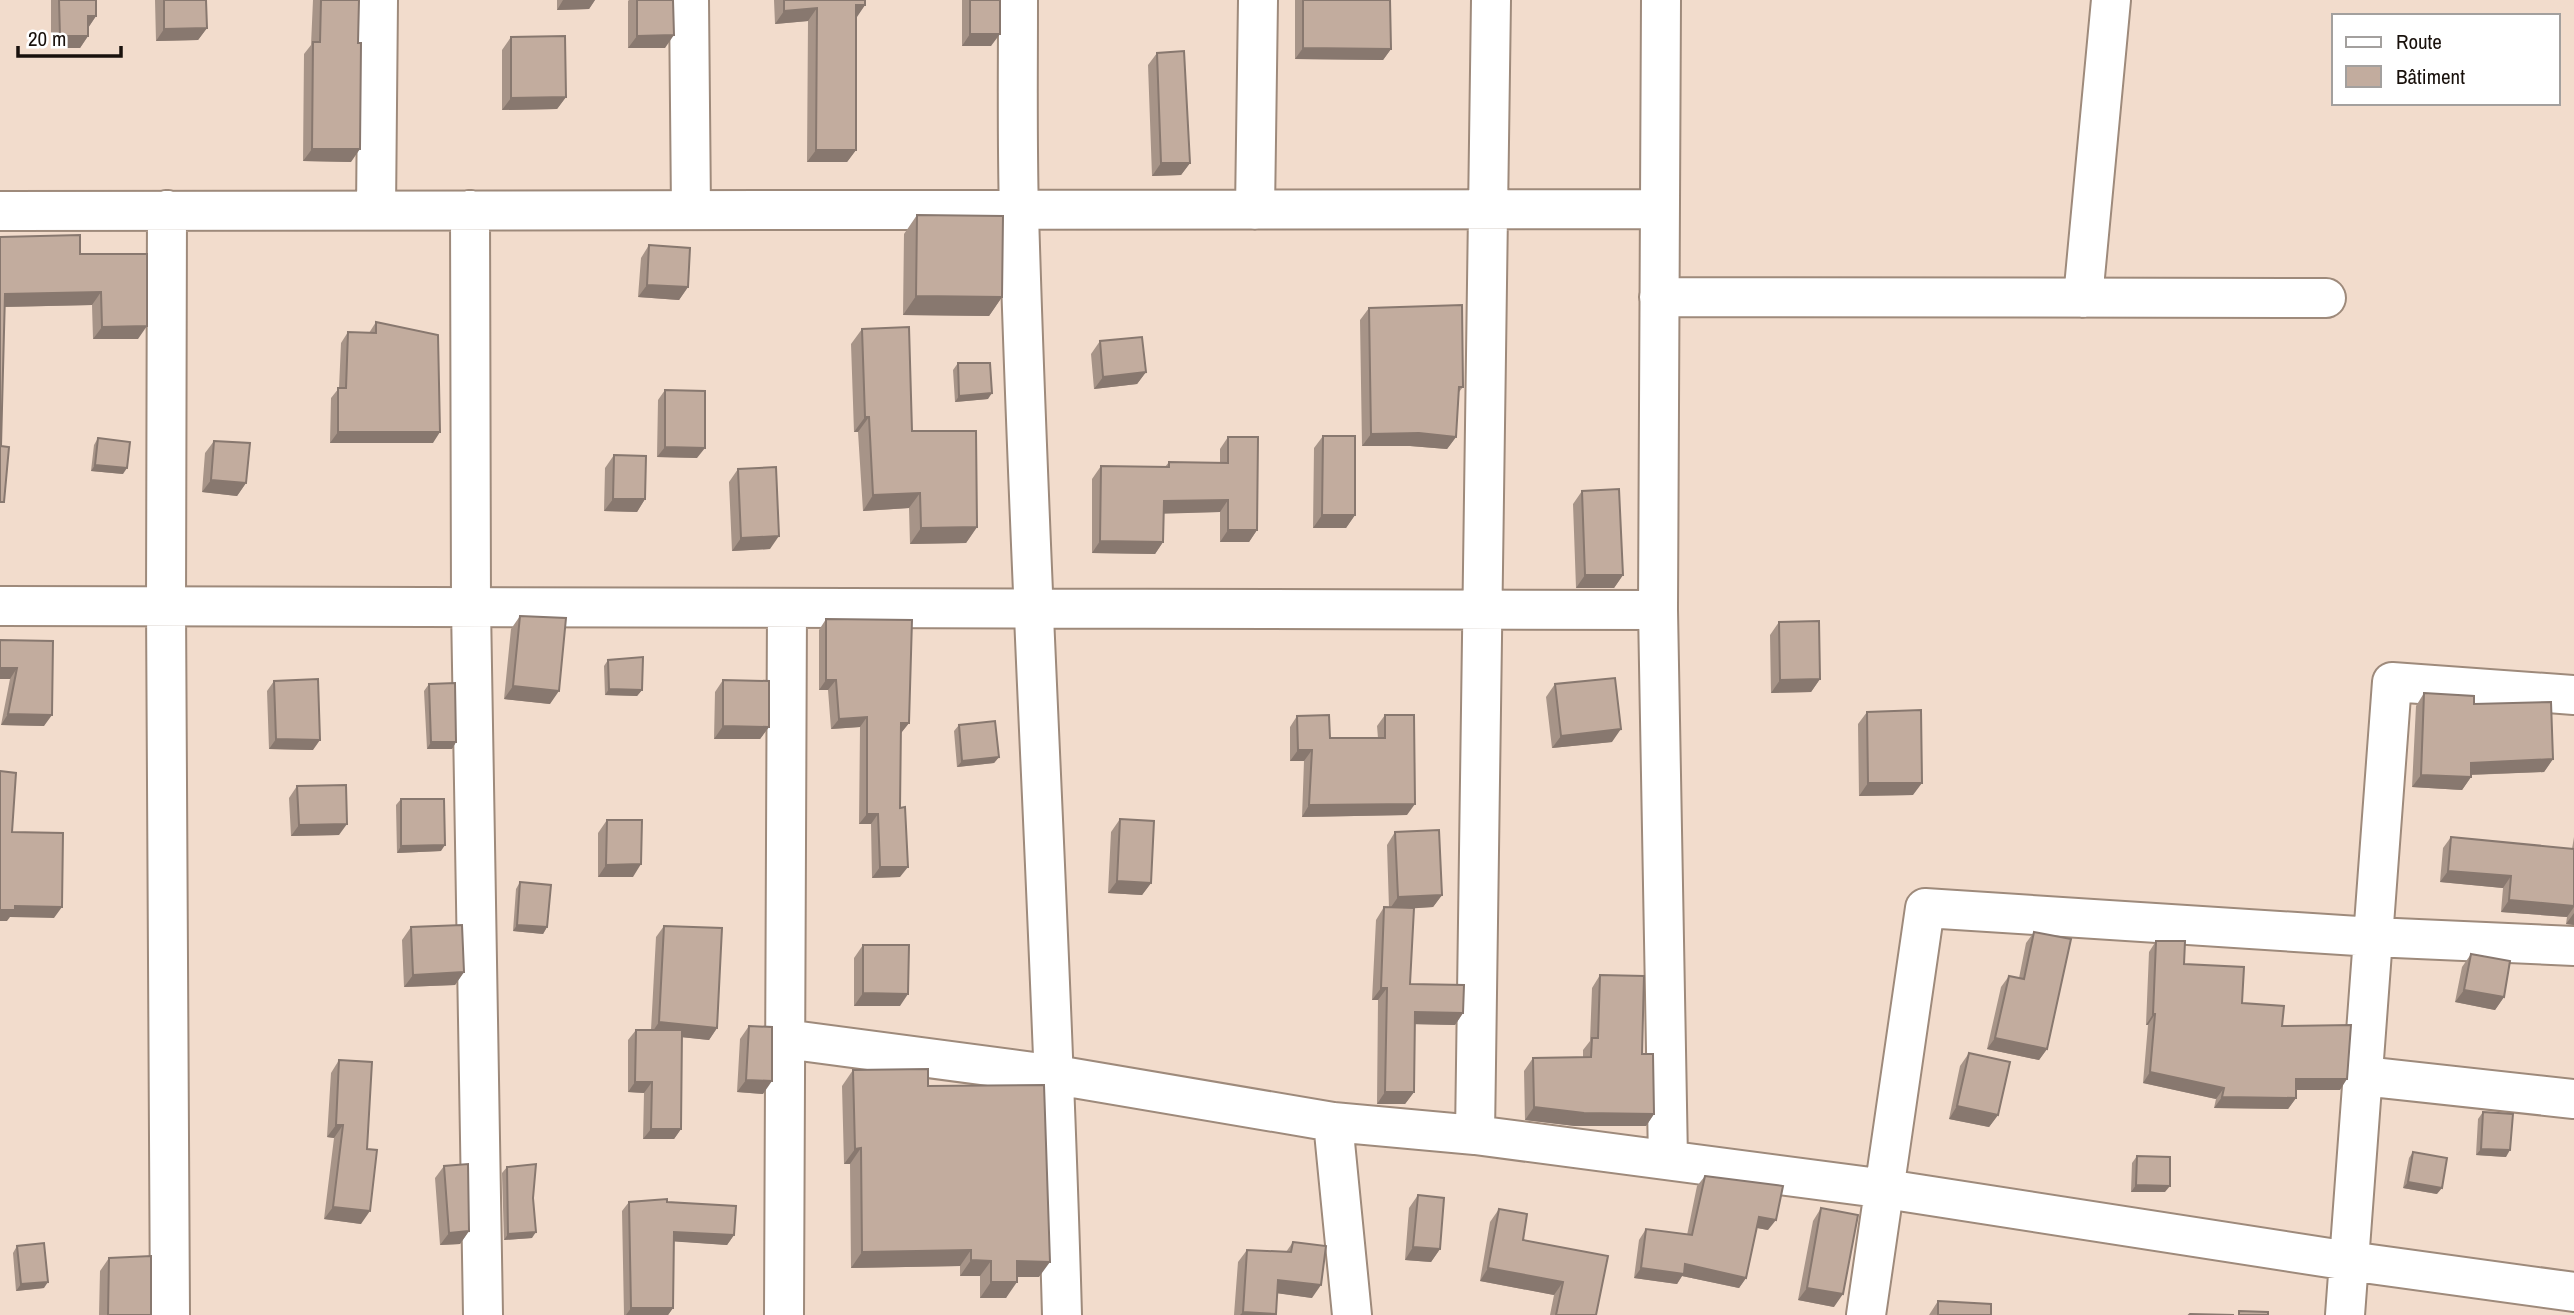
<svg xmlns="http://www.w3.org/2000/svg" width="2574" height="1315" font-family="'Archivo Narrow',sans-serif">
<rect width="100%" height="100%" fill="#f2dccc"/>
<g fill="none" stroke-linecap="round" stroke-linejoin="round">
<defs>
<path id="street" d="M689 0 691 210
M1018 0C1018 70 1017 141 1019 212 1029 580 1052 947 1062 1315
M1661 0 1658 610 1668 1160
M167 210 166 606 170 1315
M376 210 378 0
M470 210 471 607 483 1315
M1255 210 1258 0
M0 211 1660 209
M1659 297 2326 298
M2083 298 2111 0
M0 606 1658 610
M785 1039 1056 1075 1333 1122 1475 1135 1886 1189 2349 1261 2574 1292
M2363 1076 2574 1099
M1333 1122 1352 1315
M1475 1135 1491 0
M784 1315 787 608
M1866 1315 1925 908 2373 937 2574 946
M2345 1315 2392 682 2574 695"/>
</defs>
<!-- street casing -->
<use href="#street" stroke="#9e8a7b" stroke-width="42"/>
<!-- street -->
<use href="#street" stroke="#fff" stroke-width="38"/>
</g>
<!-- wall -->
<path fill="#a79488" d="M51 0H96V16L88 28V36L80 48H51Z
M155 0H206L207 28 198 40 156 41Z
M313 0H359L351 162 303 161 304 54 311 45Z
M557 0H595L589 9 557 10Z
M629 0H673L665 48H628V1Z
M774 0H865V5L856 17V150L847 162H807L808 21 775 24Z
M962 0H1000L991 46H962Z
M1295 0H1390L1391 49 1383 60 1295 59Z
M511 37 566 97 557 109 502 110V50Z
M1157 53 1190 163 1181 175 1152 176 1148 65Z
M917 215 1002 297 989 316 903 315 904 234Z
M0 237 80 254 138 339H93L92 305 5 307Z
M649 245 688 287 679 300 638 297 641 258Z
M1369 308 1463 387 1459 392 1456 437 1447 449 1410 446H1362L1360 320Z
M376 322 433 443H330L331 398 339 388 341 343 348 332 369 333Z
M862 329 912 431 977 527 966 543 910 544 909 508 863 511 858 432H854L851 344Z
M1100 341 1146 372 1137 384 1094 389 1091 354Z
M958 363 988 399 955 402 953 370Z
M665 390 697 458 657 457 658 400Z
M1323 436 1355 515 1346 528H1313L1314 448Z
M1228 437 1257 530 1249 542H1220V512L1164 513 1163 542 1155 554 1092 553V479L1101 466 1165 467 1169 462 1220 463V449Z
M98 438 123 474 91 471 94 445Z
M214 441 246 483 237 496 202 492 205 453Z
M614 455 645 499 637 512 604 511 605 468Z
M738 469 770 549 732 551 729 482Z
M1582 491 1623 575 1614 588H1576L1573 504Z
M520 616 550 704 504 699 511 629Z
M826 619 909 723 901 733 900 877 872 878 871 824H859L860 727 831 729 828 690H819V630Z
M1779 622 1820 679 1811 692 1771 693 1770 635Z
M0 640 53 641 44 726 1 725 10 679H0Z
M608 660 642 690 637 696 605 695 604 666Z
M723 680 769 727 760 739H714L715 692Z
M274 681 313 750 269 749 267 691Z
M429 684 456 742 452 749H427L424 691Z
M1555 684 1612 742 1552 748 1546 697Z
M2424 693 2474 704 2553 759 2544 772 2471 775V777L2462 790 2412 787 2416 706Z
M1867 712 1913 795 1859 796 1858 724Z
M1385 715 1407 815 1302 817 1304 761H1290V727L1297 716 1330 738H1378L1377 726Z
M959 725 999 757 994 763 957 767 954 731Z
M297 786 339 835 291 836 289 798Z
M401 799 441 851 397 853 396 805Z
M1120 819 1151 883 1142 895 1108 893 1111 832Z
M607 820 633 877H598V833Z
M1395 832 1442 895 1433 907 1414 908 1410 984 1463 1013 1455 1025 1415 1024 1414 1092 1405 1104H1377L1378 1000H1372L1376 920 1384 907 1389 908 1387 845Z
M2451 837 2572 849 2574 837V925L2566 924 2567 917 2501 912 2503 888 2440 882 2443 848Z
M520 882 547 927 543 934 513 931 516 889Z
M664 926 717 1028 709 1040 682 1037 681 1129 674 1139H643L644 1093 628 1092V1040L636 1030H651L656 937Z
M411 927 464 972 455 985 404 987 402 940Z
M2034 932 2047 1049 2039 1060 1987 1049 2001 987 2009 976 2019 978 2026 943Z
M2156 941 2184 964 2242 1003 2282 1026 2340 1090H2296V1098L2288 1109 2214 1108 2216 1099 2143 1083 2148 1025H2146L2149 952Z
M863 945 900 1006H854V958Z
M2471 954 2504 997 2495 1010 2455 1002 2462 967Z
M1600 975 1642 1054 1654 1114 1646 1126H1575L1525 1120 1524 1071 1533 1058 1583 1057V1050L1590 1041 1592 988Z
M749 1026 763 1094 737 1092 740 1039Z
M1969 1053 1998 1115 1989 1127 1949 1119 1960 1066Z
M339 1060 361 1224 324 1219 334 1138 327 1137 331 1073Z
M853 1070 928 1086 1039 1277H1017L1006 1298H980V1276H960V1266L851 1268 850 1164H844L842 1086Z
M2483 1112 2506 1157 2476 1155 2478 1119Z
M2413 1152 2437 1194 2403 1188 2409 1158Z
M2137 1156 2165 1192H2131L2132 1163Z
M444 1166 469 1231 460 1244 440 1245 435 1178Z
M507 1167 533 1198 532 1238 504 1240 502 1173Z
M1705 1176 1768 1230 1757 1228 1746 1278 1739 1288 1682 1276 1677 1284 1634 1278 1639 1240 1646 1229 1687 1235 1697 1186Z
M1418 1195 1440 1249 1431 1262 1405 1260 1409 1208Z
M629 1202H667L734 1235 727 1245 674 1241 673 1308 668 1315H624L622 1211Z
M1821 1208 1834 1307 1798 1300 1813 1221Z
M1499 1209 1523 1240 1596 1315H1550L1554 1295 1480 1281 1490 1222Z
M1293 1242 1312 1298 1277 1293 1275 1315H1234L1238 1262 1247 1250 1286 1252Z
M17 1246 44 1288 16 1291 13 1253Z
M109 1258 151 1315H99L100 1271Z
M1938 1301 1991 1315H1929Z"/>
<!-- shaded-wall -->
<path fill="#88786f" d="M563 0H595L589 9 557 10Z
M856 5H865L857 17 847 18Z
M817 8 808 21 775 24 784 11Z
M88 16H96L88 28Z
M207 28 198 40 156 41 164 29Z
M970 34H1000L991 46H962Z
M674 35 665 48H628L637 36Z
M60 36H88L80 48H51Z
M1303 48 1391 49 1383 60 1295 59Z
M566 97 557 109 502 110 511 98Z
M312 149H360L351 162 303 161Z
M816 150H856L847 162H807Z
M1161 163H1190L1181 175 1152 176Z
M647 285 688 287 679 300 638 297Z
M101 292 92 305 0 307 5 294Z
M916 296 1002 297 989 316 903 315Z
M147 326 138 339H93L102 327Z
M1146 372 1137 384 1094 389 1103 377Z
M992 393 988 399 955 402 959 396Z
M865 417H869L858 432H854Z
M338 432H440L433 443H330Z
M1419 433 1456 437 1447 449 1410 446H1362L1371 434Z
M665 447 705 448 697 458 657 457Z
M95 465 127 468 123 474 91 471Z
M211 480 246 483 237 496 202 492Z
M920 493 909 508 863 511 873 495Z
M613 499H645L637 512 604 511Z
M1228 500 1220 512 1155 514 1164 501Z
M1322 515H1355L1346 528H1313Z
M977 527 966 543 910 544 921 528Z
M1228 530H1257L1249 542H1220Z
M779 536 770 549 732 551 741 538Z
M1100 541 1163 542 1155 554 1092 553Z
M1585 575H1623L1614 588H1576Z
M0 668H17L10 679H0Z
M1820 679 1811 692 1771 693 1780 680Z
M826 680H836L828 690H819Z
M513 686 559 691 550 704 504 699Z
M609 689 642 690 637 696 605 695Z
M8 714 52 715 44 726 1 725Z
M867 717 860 727 831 729 839 719Z
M901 723H909L901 733Z
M723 726 769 727 760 739H714Z
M1621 729 1612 742 1552 748 1561 736Z
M276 739 320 740 313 750 269 749Z
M431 742H456L452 749H427Z
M1298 750H1312L1304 761H1290Z
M999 757 994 763 957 767 962 761Z
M2553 759 2544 772 2462 775 2471 763Z
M2421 775 2471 777 2462 790 2412 787Z
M1868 783H1922L1913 795 1859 796Z
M1415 804 1407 815 1302 817 1309 805Z
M867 814H878L871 824H859Z
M347 824 339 835 291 836 299 825Z
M445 845 441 851 397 853 401 846Z
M641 864 633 877H598L606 865Z
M880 867H908L900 877 872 878Z
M2448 871 2511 876 2503 888 2440 882Z
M1117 881 1151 883 1142 895 1108 893Z
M1442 895 1433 907 1389 910 1398 897Z
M2509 900 2574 906V907L2567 917 2501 912Z
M15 906 62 907 54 918 10 917 7 921H0V910Z
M2574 913V925L2566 924Z
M517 925 547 927 543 934 513 931Z
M464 972 455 985 404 987 413 975Z
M1381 988H1387L1378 1000H1372Z
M2464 990 2504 997 2495 1010 2455 1002Z
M863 993 908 994 900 1006H854Z
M1415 1012 1463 1013 1455 1025 1407 1024Z
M2153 1014H2155L2148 1025H2146Z
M659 1022 717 1028 709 1040 651 1034Z
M1995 1038 2047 1049 2039 1060 1987 1049Z
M2150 1072 2224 1088 2216 1099 2143 1083Z
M2296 1079H2347L2340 1090H2288Z
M746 1080 772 1081 763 1094 737 1092Z
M635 1082H652L644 1093 628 1092Z
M1385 1092H1414L1405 1104H1377Z
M2222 1097 2296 1098 2288 1109 2214 1108Z
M1957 1106 1998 1115 1989 1127 1949 1119Z
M1534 1107 1654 1114 1646 1126H1575L1525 1120Z
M336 1125H343L334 1138 327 1137Z
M651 1129H681L674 1139H643Z
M861 1148 850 1164H844L855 1149Z
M2481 1149 2510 1150 2506 1157 2476 1155Z
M2408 1182 2442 1188 2437 1194 2403 1188Z
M2136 1185 2170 1186 2165 1192H2131Z
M333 1207 370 1211 361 1224 324 1219Z
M1759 1217 1776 1220 1768 1230 1752 1227Z
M469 1231 460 1244 440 1245 449 1233Z
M536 1232 532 1238 504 1240 508 1234Z
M674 1232 734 1235 727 1245 667 1241Z
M1413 1247 1440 1249 1431 1262 1405 1260Z
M971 1250 960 1266 851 1268 862 1252Z
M971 1260 991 1261 980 1276H960Z
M1017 1261 1050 1262 1039 1277H1006Z
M1685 1264 1746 1278 1739 1288 1682 1276 1677 1284 1634 1278 1641 1268Z
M1488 1268 1563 1282 1554 1295 1480 1281Z
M1278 1280 1321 1285 1312 1298 1269 1292Z
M48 1282 44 1288 16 1291 21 1284Z
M991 1282H1017L1006 1298H980Z
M1807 1288 1843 1294 1834 1307 1798 1300Z
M631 1308H673L668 1315H626Z
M1243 1312 1276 1314 1275 1315H1240Z"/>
<!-- building -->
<path fill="#c2ac9e" stroke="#88786f" stroke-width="2" d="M59 0H96V16H88V36H60Z
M164 0H206L207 28 164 29Z
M321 0H359L358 43H361L360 149H312L313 42H320Z
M637 0H673L674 35 637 36Z
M784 0H865V5H856V150H816L817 8 784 11Z
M970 0H1000V34H970Z
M1303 0H1390L1391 49 1303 48Z
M565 36 566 97 511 98V37Z
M1184 51 1190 163H1161L1157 53Z
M917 215 1003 216 1002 297 916 296Z
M80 235V254H147V326L102 327 101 292 5 294 1 446 9 447 4 502H0V237Z
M649 245 690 248 688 287 647 285Z
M1462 305 1463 387H1459L1456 437 1419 433 1371 434 1369 308Z
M376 322 438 335 440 432H338V388H346L348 332 376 333Z
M909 327 912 431H976L977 527 921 528 920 493 873 495 869 417H865L862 329Z
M1142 337 1146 372 1103 377 1100 341Z
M958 363H990L992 393 959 396Z
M665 390 705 391V448L665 447Z
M1323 436H1355V515H1322Z
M1228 437H1258L1257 530H1228V500L1164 501 1163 542 1100 541 1101 466 1169 467V462L1228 463Z
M98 438 130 442 127 468 95 465Z
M214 441 250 443 246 483 211 480Z
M614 455 646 456 645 499H613Z
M776 467 779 536 741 538 738 469Z
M1619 489 1623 575H1585L1582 491Z
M520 616 566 618 559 691 513 686Z
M826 619 912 620 909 723H901L900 808 905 807 908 867H880L878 814H867V717L839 719 836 680H826Z
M1819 621 1820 679 1780 680 1779 622Z
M0 640 53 641 52 715 8 714 17 668H0Z
M643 657 642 690 609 689 608 660Z
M1615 678 1621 729 1561 736 1555 684Z
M318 679 320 740 276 739 274 681Z
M723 680 769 681V727L723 726Z
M455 683 456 742H431L429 684Z
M2424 693 2474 696V704L2551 702 2553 759 2471 763V777L2421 775Z
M1921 710 1922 783H1868L1867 712Z
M1329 715 1330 738H1385V715H1414L1415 804 1309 805 1312 750H1298L1297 716Z
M995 721 999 757 962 761 959 725Z
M0 771 16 773 12 832 63 833 62 907 15 906V910H0Z
M346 785 347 824 299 825 297 786Z
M401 799H444L445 845 401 846Z
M1120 819 1154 821 1151 883 1117 881Z
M607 820H642L641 864 606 865Z
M1439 830 1442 895 1398 897 1395 832Z
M2451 837 2574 849V906L2509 900 2511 876 2448 871Z
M520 882 551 885 547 927 517 925Z
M1384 907 1414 908 1410 984 1464 985 1463 1013 1415 1012 1414 1092H1385L1387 988H1381Z
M462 925 464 972 413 975 411 927Z
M664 926 722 928 717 1028 659 1022Z
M2034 932 2071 939 2047 1049 1995 1038 2009 976 2024 979Z
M2156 941H2185L2184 964 2244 967 2242 1003 2284 1006 2282 1026 2351 1025 2347 1079H2296V1098L2222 1097 2224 1088 2150 1072 2155 1014H2153Z
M863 945H909L908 994 863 993Z
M2471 954 2510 961 2504 997 2464 990Z
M1600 975 1644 976 1642 1054H1653L1654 1114 1584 1113 1534 1107 1533 1058 1591 1057 1592 1038H1598Z
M749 1026 772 1027V1081L746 1080Z
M636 1030H682L681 1129H651L652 1082H635Z
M1969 1053 2010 1062 1998 1115 1957 1106Z
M339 1060 372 1062 367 1149 377 1150 370 1211 333 1207 343 1125H336Z
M928 1069V1086L1044 1085 1050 1262 1017 1261V1282H991V1261L971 1260V1250L862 1252 861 1148 855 1149 853 1070Z
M2483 1112 2513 1114 2510 1150 2481 1149Z
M2413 1152 2447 1158 2442 1188 2408 1182Z
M2137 1156 2170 1157V1186L2136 1185Z
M468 1164 469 1231 449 1233 444 1166Z
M536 1164 533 1198 536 1232 508 1234 507 1167Z
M1705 1176 1783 1186 1776 1220 1759 1217 1746 1278 1685 1264 1684 1274 1641 1268 1646 1229 1692 1235Z
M1418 1195 1444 1198 1440 1249 1413 1247Z
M667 1199V1202L736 1206 734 1235 674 1232 673 1308H631L629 1202Z
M1821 1208 1858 1215 1843 1294 1807 1288Z
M1499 1209 1527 1214 1523 1240 1608 1256 1596 1315H1556L1563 1282 1488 1268Z
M1293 1242 1326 1246 1321 1285 1278 1280 1276 1314 1243 1312 1247 1250 1291 1252Z
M44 1243 48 1282 21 1284 17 1246Z
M151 1256V1315H108L109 1258Z
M1938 1301 1991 1304V1315H1938Z
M2239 1311 2268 1312V1315H2239Z
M2190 1314 2234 1315H2189Z"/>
<!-- legend -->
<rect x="2332" y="14" width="228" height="91" fill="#ffffff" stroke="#a3a09e" stroke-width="2"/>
<rect x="2346" y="37" width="35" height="10" fill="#ffffff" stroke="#a3a09e" stroke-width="2"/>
<text x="2396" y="49" font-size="21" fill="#19110c">Route</text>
<rect x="2346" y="66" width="35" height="21" fill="#c2ac9e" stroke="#a3a09e" stroke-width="2"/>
<text x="2396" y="84" font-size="21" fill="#19110c">Bâtiment</text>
<!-- scale -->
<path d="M18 46v10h103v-10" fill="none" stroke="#19110c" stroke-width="3.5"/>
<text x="28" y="46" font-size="21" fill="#19110c" stroke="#ffffff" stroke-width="5" paint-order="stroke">20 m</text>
</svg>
